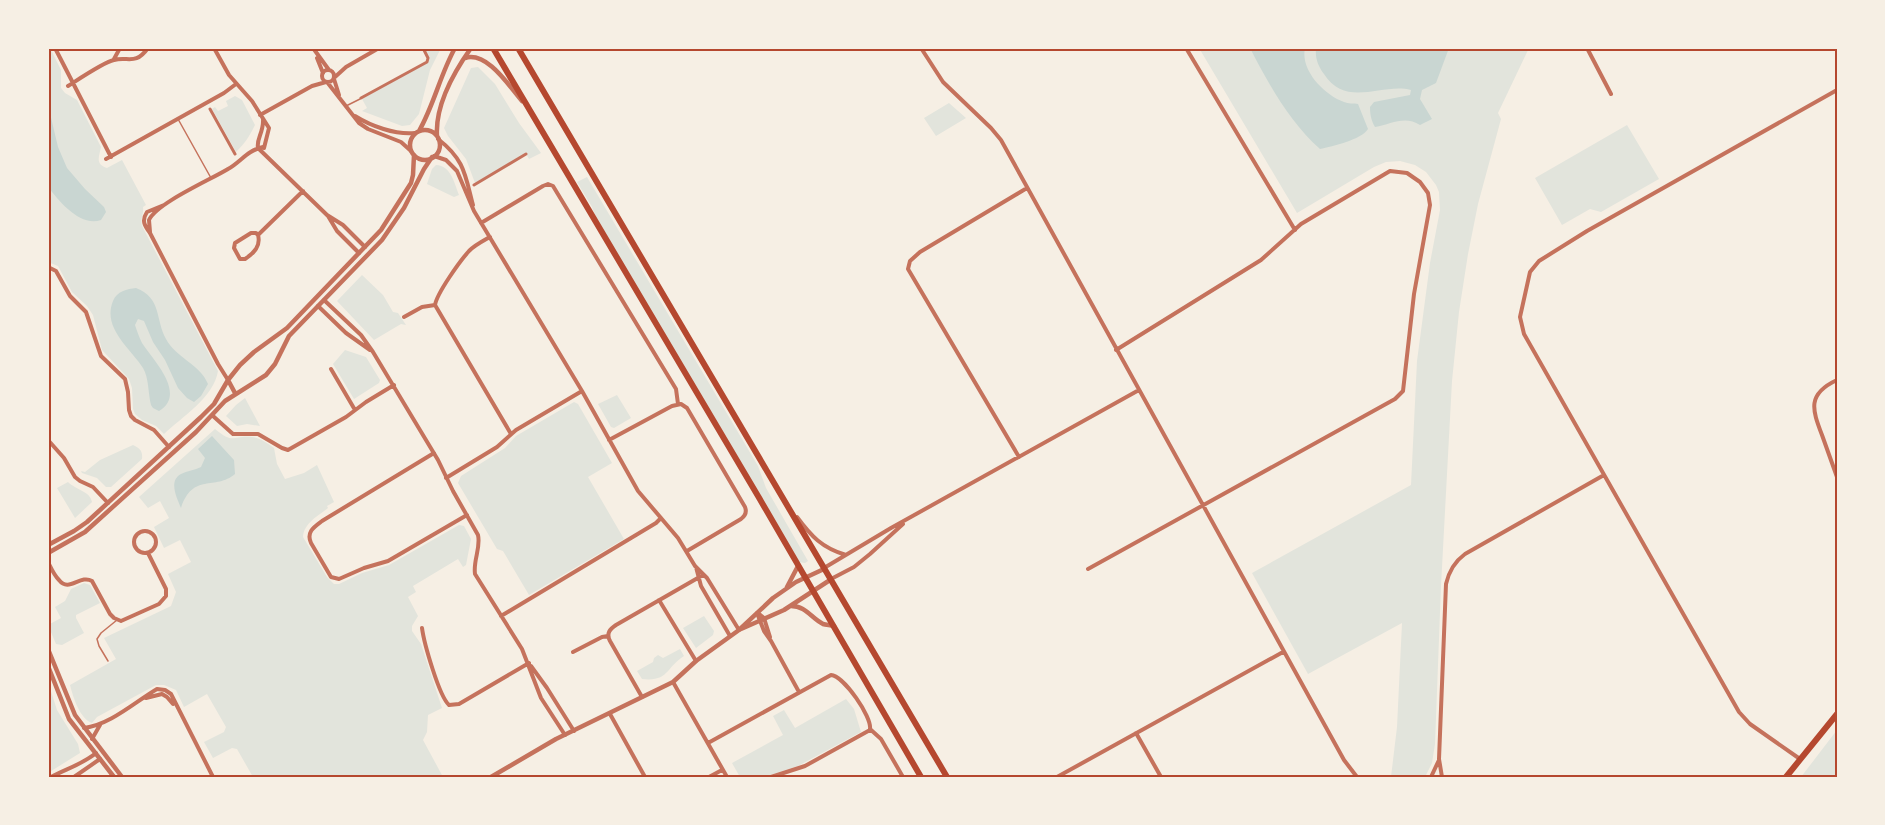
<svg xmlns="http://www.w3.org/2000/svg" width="1885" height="825" font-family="Commissioner,sans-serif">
<rect width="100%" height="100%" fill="#f6efe4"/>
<!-- green -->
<path fill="#e2e4dc" d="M48 48H50L61 70V88L65 93 77 100 101 147C99 157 95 164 107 168L122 160 146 205 143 207C144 214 140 219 142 226L218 371C214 397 182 417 164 434L156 426 142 420 135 414 133 409 132 388 129 379 102 350 93 315 87 306 72 292 58 266 48 262Z
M424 48H441L430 70 419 114 410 125 402 126 362 111 367 108 362 99 428 62 429 57Z
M1199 48H1529L1498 113 1501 119 1478 204 1468 254 1459 312 1452 381 1441 586 1435 744 1432 763 1425 777H1391L1397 727 1402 623 1308 674 1252 573 1411 485 1417 361 1430 263 1440 210 1439 192 1436 185 1426 172 1415 165 1400 161 1386 162 1374 167 1297 213Z
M478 67 495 84 519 123 541 153 529 159 526 154 475 183 466 159 448 136 444 128 471 68Z
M235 96 242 100 255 125C249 137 245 143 236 152L212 109 215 107 218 111 228 106 226 101Z
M949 103 966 118 936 136 924 118Z
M1627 125 1659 179 1601 212 1590 209 1562 225 1535 178Z
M436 165C451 166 454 182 459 195L454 197 427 184 432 169Z
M587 177 758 466 766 488 808 561 805 563 799 562 598 223 592 207 577 182Z
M362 275 383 295 393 312 398 313 406 325 401 324 374 340 337 301Z
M345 350 366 357 380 380 379 383 354 399 333 364Z
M617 395 631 418 614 428 611 427 598 404Z
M245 398 260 426 247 424 237 426 226 416 236 405Z
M574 402 578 404 612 463 588 477 624 539 529 595 503 551 497 549 458 483 461 476 505 448 516 436Z
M215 429C234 445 233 435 252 437 260 438 267 443 274 448L277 464 285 479 304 473 317 465 334 502 327 506 328 508C318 516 304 523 303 537L327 577 334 584H339L362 573 389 565 459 525 464 526 471 539 466 565 463 567 458 559 413 586 416 592 408 597 418 616 412 626V631L421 644 442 708 428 715 427 732 423 740 443 777H253L237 749 232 748 213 758 204 742 224 732 226 727 207 694 184 707 176 690 164 685H156L97 717 92 723C80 719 73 697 70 685L116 659 104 638 171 606 176 592 168 574 191 562 180 540 164 548 154 527 169 518 160 501 148 508 139 497Z
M133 445C139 448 143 450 142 459L111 487H106L97 478 82 473 81 471 85 472 100 460Z
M68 482C76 490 90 491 92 502L75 518 57 488Z
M84 583 90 585 100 603 76 615V618L84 633 62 645 56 644 48 625 61 618 55 607 65 601 71 589Z
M704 616 714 631 713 635 696 648 683 628Z
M680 649 684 656C666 667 669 682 642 679L637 671 653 662 654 658 658 655 663 658Z
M49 685 57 710 78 744 80 753 48 773Z
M846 699 854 709 861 732 798 766 764 777H740L732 763 783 735 773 716 784 710 795 728Z
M1837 730V777H1801Z"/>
<!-- water -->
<path fill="#c9d6d2" d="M1250 48H1305C1300 70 1324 95 1344 102 1348 104 1354 103 1358 104L1368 129C1361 140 1333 146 1320 149 1290 123 1268 83 1250 48Z
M1316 48H1449L1436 83 1422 90 1420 99 1432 119 1420 125C1405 115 1391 124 1375 127 1371 120 1370 114 1370 107L1374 102 1410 95 1411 90C1383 82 1346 109 1324 74 1318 66 1315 58 1316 48Z
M48 105 58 147 67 168 85 189 104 207 106 212 101 220C80 227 60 202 48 187Z
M136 288C162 298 155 319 166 339 176 358 200 364 208 384L201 396 194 402 187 398 178 388 165 360 153 342 144 321 138 319 135 325C137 331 139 337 142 343 154 361 187 394 159 411L153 408 151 405C148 393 149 378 143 368 130 348 102 328 113 301 117 291 127 289 136 288Z
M212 436 234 460 235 474C215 491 193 472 181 508 177 498 168 481 181 474 187 471 195 470 201 467L205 458 198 449Z"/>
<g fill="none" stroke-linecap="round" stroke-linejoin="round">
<!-- service -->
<path stroke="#c5725c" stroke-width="1.5" d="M346 106 360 99
M178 119 211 178
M108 661 99 646 97 639 101 633 117 620"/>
<!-- pedestrian -->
<path stroke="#c5725c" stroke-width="3" d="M361 98 427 62 428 58 423 48
M210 109 235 154
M474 185 526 154"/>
<!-- minor -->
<path stroke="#c5725c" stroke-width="4" d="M55 48 111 157
M214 48 229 75 252 101 269 128 264 148
M313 48 329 70
M921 48 943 82 991 128 1001 140 1344 760 1357 777
M1186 48 1295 230
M1587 48 1611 94
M317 58 323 73
M114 59 120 48
M322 76a6 6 0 1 1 12 0a6 6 0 1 1-12 0Z
M335 77 346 67 379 48
M334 79 339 95
M327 82 359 123 368 129 401 142 411 151
M68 86C79 79 104 62 114 60 128 56 135 66 148 48
M260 115 312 86 326 82
M355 116C371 126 395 135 415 133
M263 119C264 132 256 139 258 148L327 215 343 225 365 247
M438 139C465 160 465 175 473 205
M434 156 446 160 457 171 474 211 582 391 638 491 678 538 695 566 707 578 739 630
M106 159 224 93 236 84
M164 205 147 212C141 221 145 226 150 233L218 364 228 380
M328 216 337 231 359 253
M481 223 543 186 548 184 553 186 676 389 678 404
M150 232 149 220C157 203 210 180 228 169 242 161 246 151 263 147
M258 235C261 246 254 253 245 259H240L234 248 235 243 251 233H256L258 235 303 191
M490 237C483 241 475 245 469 251 460 261 437 293 435 305L511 434
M48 267 56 271 70 296 86 312 101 356 125 379 128 392 129 410 131 416 135 420 154 430 169 447
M324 300 361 335 373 352 438 460 453 491 478 535C481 548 473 560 475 574L522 649 541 698 565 735
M318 306 346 333 370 350
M404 317 422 307 435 305
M331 369 355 410
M1837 380C1807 394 1812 409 1822 435 1827 449 1832 463 1837 477
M213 416 233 434H258L282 448 288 450 346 417 366 402 394 385
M48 440 64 458 75 477 80 481 93 487 108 503
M609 440 672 406 681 404 687 408 745 507C747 512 745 516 741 519L687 551
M434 453 322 521C314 527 306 532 311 543L331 577 339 579 364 568 388 561 467 515
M1019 457 908 269 910 261 920 252 1027 188
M446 478 497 447 516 430 582 391
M797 517C811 536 822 548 846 555
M134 542a11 11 0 1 1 22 0a11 11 0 1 1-22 0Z
M48 562C51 568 54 575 59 580 69 593 80 574 92 581L110 614 114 618 121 621 159 604 166 596V589L148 553
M696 567 701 586 730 636
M824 568 891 528 1139 390
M1088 569 1395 399 1403 391 1414 294 1430 205 1428 193 1420 182 1407 173 1390 171 1301 224 1261 260 1116 350
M831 579 854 567 870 554 903 524
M659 600 696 661
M757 613 764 631 771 641 799 692
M758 613 764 618 770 637
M501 616 656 523 661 518
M422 628C424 643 439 696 449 705L459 704 529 663
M573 652 602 637 608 636
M531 666 547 688 574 731
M673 682 727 777
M642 697 610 641C606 633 610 629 616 625L703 575
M146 698 162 694 167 697 173 704
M610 714 645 777
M84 728C110 725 135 702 157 689L165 690 171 694 213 777
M870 729 881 739 903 777
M1136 733 1161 777
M92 739 100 725
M708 743 831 675C844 676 872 717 870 729
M1800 759 1750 724 1739 712 1524 334 1520 317 1530 272 1539 261 1587 231 1837 90
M51 777C66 769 83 764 96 753
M74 777 100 759
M709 777 722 770
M771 777 805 766 870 730
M1057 777 1283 652
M1431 777 1439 760
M1442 777 1439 759 1446 584C1449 571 1454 562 1465 554L1604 475"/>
<!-- tertiary -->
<path stroke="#c5725c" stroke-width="4.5" d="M465 58C487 51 509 86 522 101
M410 145a15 15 0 1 1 30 0a15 15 0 1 1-30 0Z
M419 131C434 105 440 75 455 48
M437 136C435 106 454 72 471 48
M228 380 235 393
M48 545 74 531 87 522 201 417 214 404 228 380 240 365 254 352 287 328 381 230 411 183 413 175 414 155
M48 553 85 532 196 432 225 401 266 375 275 364 289 336 382 240 404 208 424 169 432 157
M787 587 798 566
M791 606C806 606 811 618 823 624 826 625 830 625 834 626
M741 629 784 610 830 580
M48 649 75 715 122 777
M48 666 69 719 114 777
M491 777 556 739 673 682 696 661 739 630 773 598 796 582 824 569"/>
<!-- primary -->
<path stroke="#b5482f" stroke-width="6" d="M493 48 758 496 921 777
M518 48 947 777
M1786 777 1837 714"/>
</g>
<!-- border -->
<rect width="1885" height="825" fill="none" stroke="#f6efe4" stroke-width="99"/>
<rect x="50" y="50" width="1786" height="726" fill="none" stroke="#b5482f" stroke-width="2"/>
</svg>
